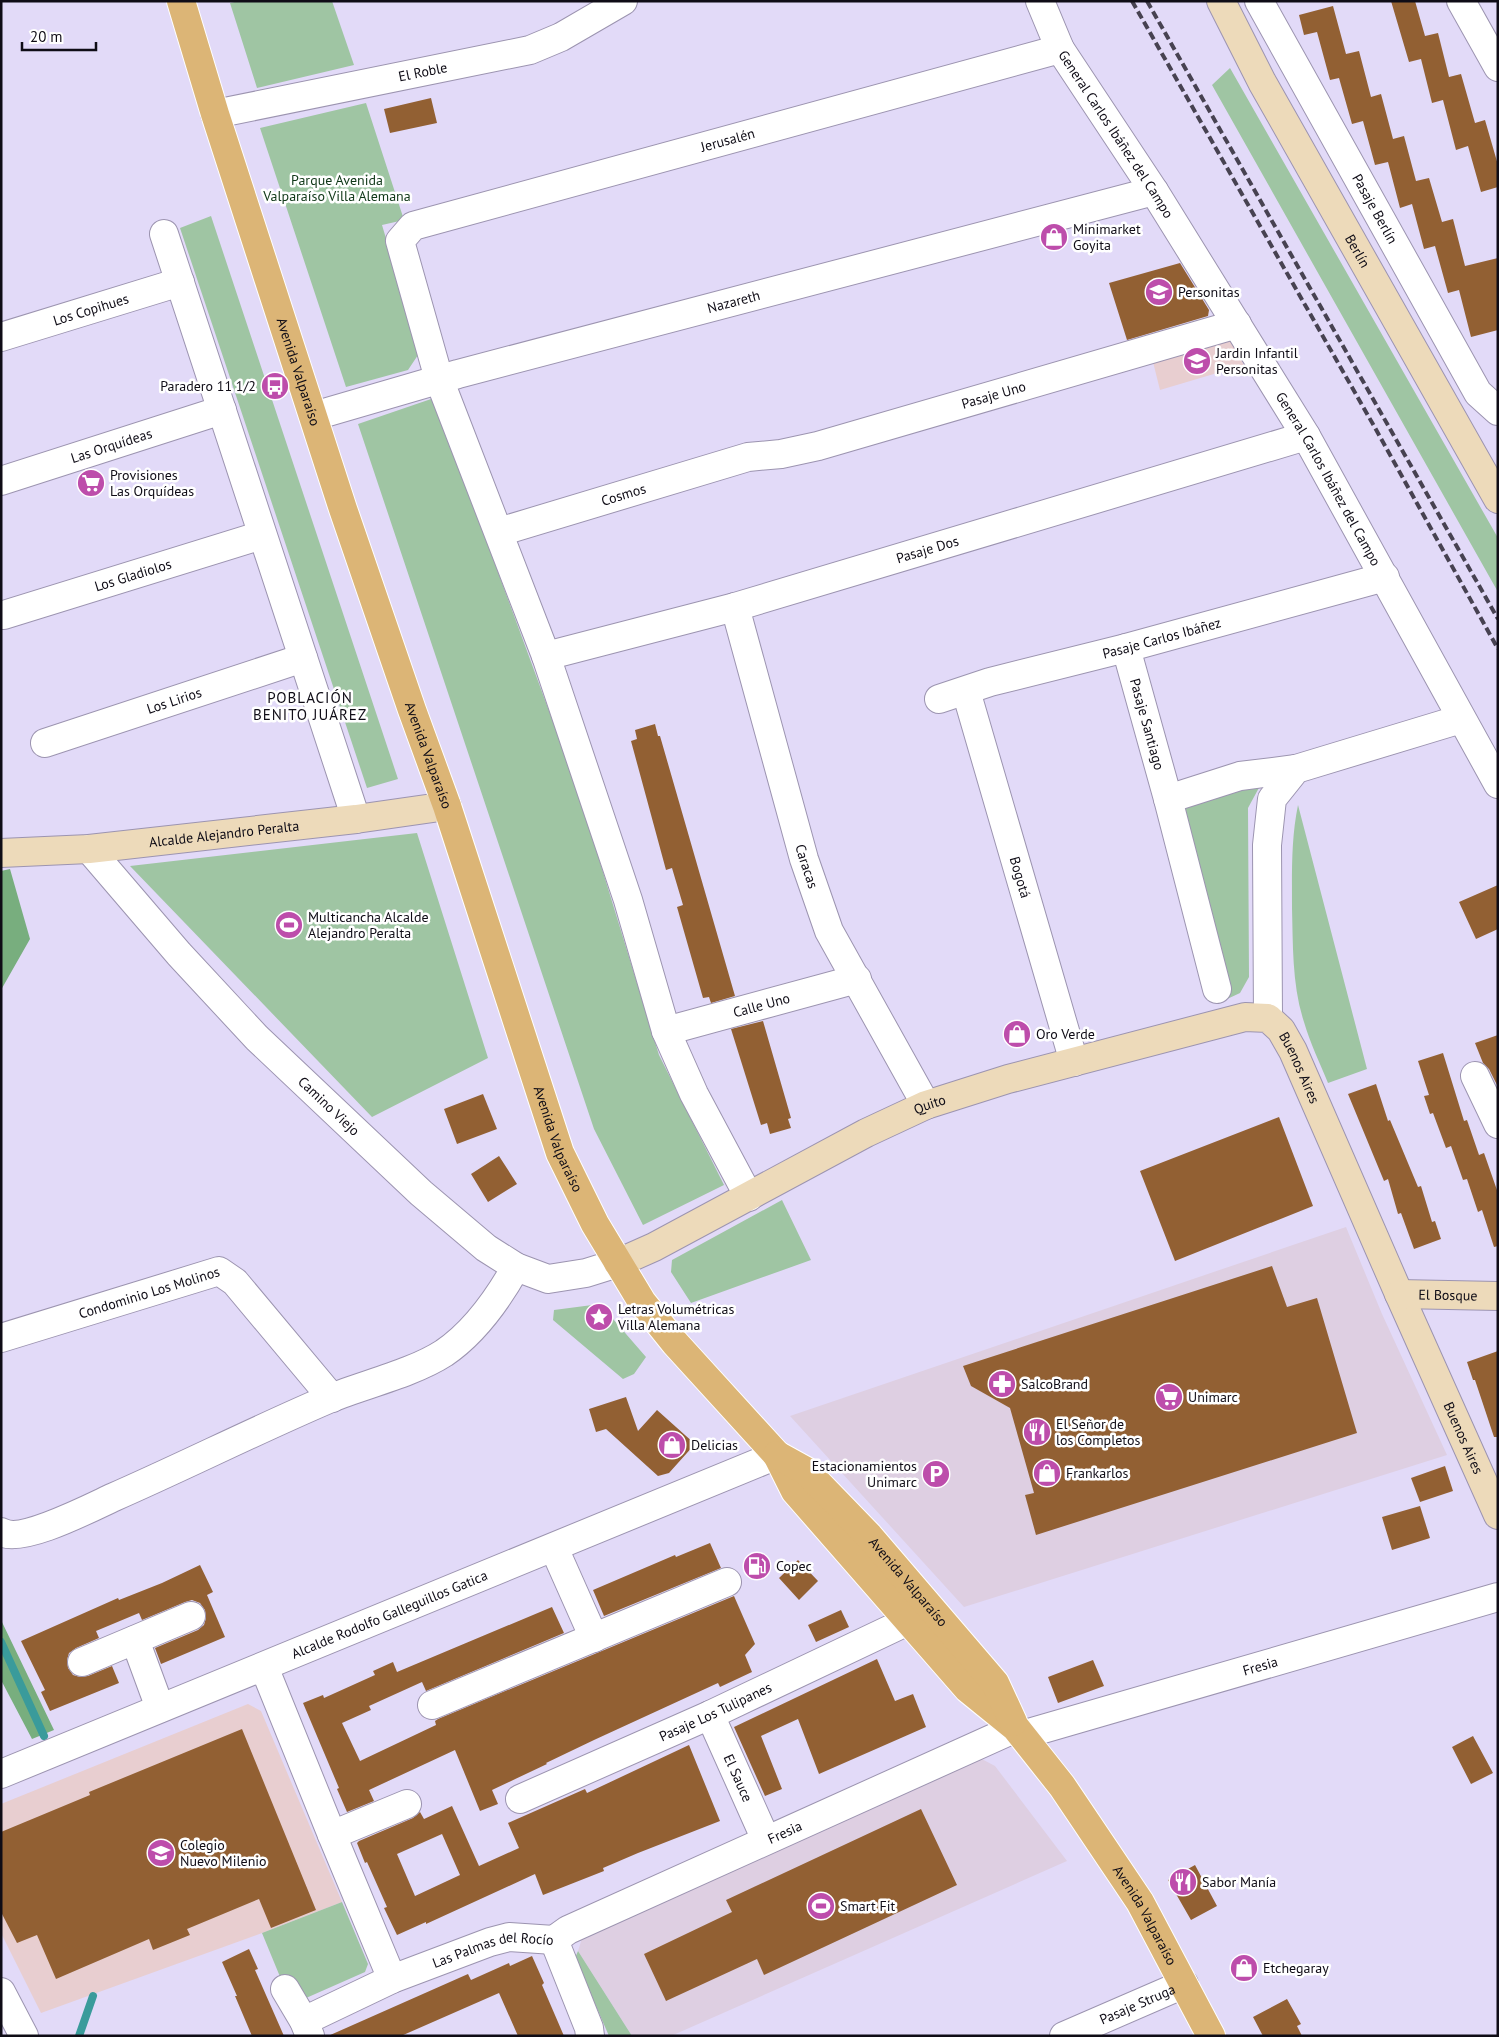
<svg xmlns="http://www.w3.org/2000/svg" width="1499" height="2037" font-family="'PT Sans',sans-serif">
<rect width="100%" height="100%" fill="#e2daf8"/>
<!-- commercial -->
<path fill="#decfe2" d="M1346 1227 1382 1314 1447 1455 964 1607 790 1416Z
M978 1757 995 1766 1067 1861 671 2036H632L578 1951 584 1932Z"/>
<!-- education -->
<path fill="#e8ced0" d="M1228 336 1244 365 1160 390 1152 358Z
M248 1704 261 1711 342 1902 262 1933 41 2013 1 1933V1804Z"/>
<!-- green -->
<path fill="#9fc5a3" d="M239 1H332L354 65 257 88 230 3Z
M1230 68 1498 538V592L1212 85Z
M366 103 404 220 382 225 420 352 408 370 346 387 260 128Z
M211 216 398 779 367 788 180 228Z
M434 398 577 787 659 1055 724 1185 643 1225 594 1129 358 424Z
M1261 784 1248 808 1249 977 1240 993 1225 1000 1181 802Z
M1298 805 1367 1069 1328 1083C1320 1063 1310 1043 1304 1022 1292 986 1293 945 1292 908 1292 873 1291 839 1298 805Z
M417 833 488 1058 372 1117 130 866Z
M782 1200 811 1260 691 1303 671 1272 672 1260Z
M600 1304 646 1357 634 1374 623 1379 553 1320 554 1310Z
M342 1902 368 1964 365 1972 297 2002 283 1984 262 1933Z
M578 1951 632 2036H609L575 1958Z"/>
<!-- forest -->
<path fill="#78ae7e" d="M10 869 30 939 1 990V871Z
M1 1620 54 1730 32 1739 1 1680Z"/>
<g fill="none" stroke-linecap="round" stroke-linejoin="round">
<!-- stream -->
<path stroke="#3a9b9b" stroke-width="8" d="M1 1642 44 1736
M79 2036 93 1996"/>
</g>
<!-- building -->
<path fill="#926033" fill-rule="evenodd" d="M1391 1H1415L1425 36 1438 33 1449 77 1461 74 1475 123 1485 120 1498 165V187L1481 192 1468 146 1456 150 1443 100 1432 103 1421 59 1409 62Z
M1333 6 1346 54 1359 51 1371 97 1381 94 1393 139 1404 136 1416 181 1429 178 1442 222 1453 219 1465 266 1498 258V330L1471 337 1459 290 1448 293 1435 246 1424 249 1412 204 1400 208 1388 162 1375 165 1363 121 1352 124 1339 78 1330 80 1317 32 1304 35 1299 15Z
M431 98 437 123 390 133 384 109Z
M1180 263 1209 310 1208 316 1127 340 1109 283Z
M655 724 658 736H660L735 996 711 1003 709 997 703 998 677 907 683 905 672 868 666 870 631 741 637 739 635 730Z
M1498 885V929L1476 939 1459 902Z
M763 1021 791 1118 788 1119 791 1128 770 1134 767 1123 761 1125 731 1029Z
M1498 1035V1087L1489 1069 1483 1063 1475 1043Z
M1443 1053 1464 1121 1467 1120 1479 1155 1484 1153 1498 1193V1246L1494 1247 1482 1210 1478 1212 1467 1179 1463 1180 1451 1146 1446 1148 1433 1113 1430 1114 1424 1096 1429 1095 1418 1061Z
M1376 1084 1388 1121 1390 1120 1418 1187 1421 1186 1432 1222 1435 1221 1441 1239 1414 1249 1401 1213 1398 1214 1388 1179 1384 1181 1348 1094Z
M483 1094 497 1129 457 1144 444 1109Z
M1279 1117 1313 1206 1175 1261 1140 1171Z
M499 1156 517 1184 488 1202 471 1174Z
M1272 1266 1287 1307 1317 1298 1357 1433 1036 1535 1025 1495 1034 1493 1010 1408 971 1386 963 1366Z
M1498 1351V1437H1494L1475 1380H1473L1467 1362Z
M626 1397 638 1431 657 1410 695 1444 669 1473 658 1476 606 1429 596 1432 589 1409Z
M1445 1466 1453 1491 1420 1502 1411 1478Z
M1420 1506 1430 1538 1392 1550 1382 1517Z
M710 1543 721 1568 604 1616 593 1590 675 1555 676 1557Z
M798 1560 818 1581 799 1600 779 1578Z
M200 1565 213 1592 207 1595 225 1637 161 1664 155 1648 198 1630 204 1625 206 1618 205 1610 200 1603 192 1600 185 1602 142 1620 139 1613 96 1631 99 1638 76 1648 69 1653 67 1660 68 1668 73 1675 80 1677 88 1676 112 1666 119 1683 50 1711 41 1692 45 1690 21 1641 118 1598 119 1600 162 1583Z
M734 1596 755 1644 745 1655 752 1672 720 1687 718 1683 594 1740 546 1763 547 1764 492 1790 498 1804 480 1811 455 1750 369 1790 374 1801 347 1812 337 1789 339 1788 303 1703 323 1695 324 1698 375 1675 373 1671 393 1662 397 1672 552 1607 564 1633 426 1691 422 1682 369 1706 371 1710 342 1723 360 1761 436 1725 435 1721 438 1719Z
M841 1610 849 1627 816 1642 808 1625Z
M877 1659 895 1701 913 1694 926 1727 819 1774 798 1719 761 1736 782 1789 765 1796 734 1727Z
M1093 1660 1104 1686 1058 1703 1048 1677Z
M242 1729 316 1910 271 1928 259 1899 187 1929 190 1935 153 1950 149 1939 56 1979 37 1935 17 1943 1 1912V1832L90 1795 89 1792Z
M1473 1736 1493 1773 1471 1784 1452 1747Z
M689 1745 720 1821 638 1853 603 1868 604 1871 543 1895 535 1874 426 1924V1922L397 1935 384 1908 387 1907 367 1862 365 1863 357 1843 359 1841 413 1818 420 1812 424 1819 452 1806 479 1866 519 1848 508 1823 585 1789 587 1793ZM442 1834 460 1875 415 1896 397 1854Z
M921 1809 957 1885 764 1975 757 1959 666 2001 644 1954 732 1912 726 1900Z
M1195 1865 1217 1906 1191 1920 1168 1880Z
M249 1949 258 1969 255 1970 284 2036H252L235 1996H237L222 1962Z
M532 1956 544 1983 542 1985 564 2036H518L499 1993 401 2036H328L468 1974 471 1980 509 1963 510 1966Z
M1287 1999 1301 2024 1297 2026 1302 2036H1263L1253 2017Z"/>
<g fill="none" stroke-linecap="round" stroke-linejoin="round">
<defs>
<g id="minor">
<path id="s1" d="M1040 1 1060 49 1154 191 1306 436 1498 784"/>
<path id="s2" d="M1259 1 1478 393 1498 411"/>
<path d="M1461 1 1498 67"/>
<path id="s3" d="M215 114 530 50 561 37 623 1"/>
<path d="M164 234 356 819"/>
<path id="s4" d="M1 337 180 282"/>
<path id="s5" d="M314 416 458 374 1154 191"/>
<path id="s6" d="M1 481 222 410"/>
<path id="s7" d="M499 532 748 457 781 454 818 446 1237 324"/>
<path id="s8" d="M735 607 804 859 829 931 926 1105"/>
<path id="s9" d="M4 615 262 535"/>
<path id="s10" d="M1126 648 1168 799 1217 989"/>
<path id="s11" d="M546 656 735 607 1306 436"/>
<path id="s12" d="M966 691 1074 1062"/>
<path id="s13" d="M939 699 990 682 1126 648 1385 577"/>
<path id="s14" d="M45 743 303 658"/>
<path d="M1168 799 1240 776 1296 769"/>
<path id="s15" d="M89 849 179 954 257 1038 421 1193 486 1248 516 1267 548 1279 586 1273 618 1263"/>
<path d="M1268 1018 1267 845 1272 799 1296 769 1461 719"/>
<path id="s16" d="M666 1031 857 979"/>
<path d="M1475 1076 1498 1124"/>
<path id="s17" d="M749 1197 694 1094 666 1031 628 900 546 656 439 379 400 241 413 226 1060 49"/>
<path id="s18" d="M1 1338 219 1271 235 1282 332 1398"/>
<path d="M1 1532C22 1544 92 1507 114 1497 187 1465 258 1429 331 1398 366 1384 413 1373 444 1353 475 1332 498 1299 516 1267"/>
<path d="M554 1548 594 1638"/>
<path d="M135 1640 160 1708"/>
<path d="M82 1662 191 1616"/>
<path d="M264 1667 332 1835 392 1979"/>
<path d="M432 1705 727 1582"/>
<path id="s19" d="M710 1715 766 1840"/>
<path id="s20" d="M1022 1735 1498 1597"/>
<path id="s21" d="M520 1799 710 1715 908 1621"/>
<path d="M332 1835 407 1804"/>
<path id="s22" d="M554 1940 568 1930 1016 1728"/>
<path d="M554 1940 589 2028 590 2036"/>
<path d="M285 1989 304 2021 310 2036"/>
<path id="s23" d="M304 2021 392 1979 490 1942 509 1937 554 1940"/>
<path id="s24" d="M1064 2036 1184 1984"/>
</g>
<g id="tertiary">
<path id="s25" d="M1 1774 777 1455"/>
<path d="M1 1992 24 2036"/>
</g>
<g id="secondary">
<path id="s26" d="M1221 1 1262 82 1498 499"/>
<path id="s27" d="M1 853 89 849 356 819 447 806"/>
<path id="s28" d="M618 1263 654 1247 866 1133 926 1105 1008 1079 1245 1017 1268 1018 1281 1030 1293 1051 1399 1294 1498 1515"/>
<path id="s29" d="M1399 1294 1498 1296"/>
</g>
<g id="primary">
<path id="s30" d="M181 1 215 114 343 509 412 710 447 806 560 1153 595 1224 642 1302 675 1343 777 1455 795 1491 968 1689 1016 1728 1062 1786 1140 1902 1211 2036"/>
<path id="s31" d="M777 1455 806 1471 869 1536 995 1683 1013 1722"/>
</g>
</defs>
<!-- minor casing -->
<use href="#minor" stroke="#9c94b0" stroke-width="30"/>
<!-- tertiary casing -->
<use href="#tertiary" stroke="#9c94b0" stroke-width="30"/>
<!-- secondary casing -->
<use href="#secondary" stroke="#9c94b0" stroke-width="30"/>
<!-- primary casing -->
<use href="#primary" stroke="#fff" stroke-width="30"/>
<!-- minor -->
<use href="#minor" stroke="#fff" stroke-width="28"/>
<!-- tertiary -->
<use href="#tertiary" stroke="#fff" stroke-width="28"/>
<!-- secondary -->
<use href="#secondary" stroke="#eddaba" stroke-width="28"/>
<!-- primary -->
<use href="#primary" stroke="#dcb576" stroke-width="28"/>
<!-- rail -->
<path stroke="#474251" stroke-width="4" stroke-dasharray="8 4" stroke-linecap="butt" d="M1132 1 1374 426 1498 649
M1147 1 1498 619"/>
</g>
<!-- icons -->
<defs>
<symbol id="shop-disc" viewBox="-11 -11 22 22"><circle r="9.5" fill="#bd4dab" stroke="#fff"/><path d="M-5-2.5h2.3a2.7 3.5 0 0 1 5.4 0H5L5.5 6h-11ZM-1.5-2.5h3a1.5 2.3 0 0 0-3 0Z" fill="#fff"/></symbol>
<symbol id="school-disc" viewBox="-11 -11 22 22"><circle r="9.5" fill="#bd4dab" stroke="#fff"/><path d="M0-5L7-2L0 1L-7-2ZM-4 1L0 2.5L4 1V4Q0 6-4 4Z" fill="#fff"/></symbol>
<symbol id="bus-disc" viewBox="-11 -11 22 22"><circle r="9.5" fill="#bd4dab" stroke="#fff"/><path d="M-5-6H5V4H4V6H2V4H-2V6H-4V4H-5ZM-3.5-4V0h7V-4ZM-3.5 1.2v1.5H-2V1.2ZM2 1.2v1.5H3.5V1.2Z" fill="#fff"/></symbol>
<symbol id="supermarket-disc" viewBox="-11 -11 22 22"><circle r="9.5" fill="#bd4dab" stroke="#fff"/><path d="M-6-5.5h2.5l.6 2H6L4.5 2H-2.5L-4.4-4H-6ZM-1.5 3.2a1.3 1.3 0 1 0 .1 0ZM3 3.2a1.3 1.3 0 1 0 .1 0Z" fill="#fff"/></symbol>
<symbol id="stadium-disc" viewBox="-11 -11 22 22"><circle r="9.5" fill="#bd4dab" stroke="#fff"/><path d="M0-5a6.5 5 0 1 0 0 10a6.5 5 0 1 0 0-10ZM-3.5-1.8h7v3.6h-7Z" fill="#fff"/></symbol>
<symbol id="sight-disc" viewBox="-11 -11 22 22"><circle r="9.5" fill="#bd4dab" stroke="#fff"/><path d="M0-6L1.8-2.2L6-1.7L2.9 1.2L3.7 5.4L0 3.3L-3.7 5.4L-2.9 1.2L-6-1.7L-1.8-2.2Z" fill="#fff"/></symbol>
<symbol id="pharmacy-disc" viewBox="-11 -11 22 22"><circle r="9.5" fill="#bd4dab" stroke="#fff"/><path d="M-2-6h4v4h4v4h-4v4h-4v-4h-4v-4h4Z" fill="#fff"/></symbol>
<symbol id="restaurant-disc" viewBox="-11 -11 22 22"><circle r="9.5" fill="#bd4dab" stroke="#fff"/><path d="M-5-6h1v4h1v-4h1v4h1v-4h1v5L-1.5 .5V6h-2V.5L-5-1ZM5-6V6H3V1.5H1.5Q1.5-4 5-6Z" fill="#fff"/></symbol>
<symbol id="parking-disc" viewBox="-11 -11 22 22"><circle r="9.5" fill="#bd4dab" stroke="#fff"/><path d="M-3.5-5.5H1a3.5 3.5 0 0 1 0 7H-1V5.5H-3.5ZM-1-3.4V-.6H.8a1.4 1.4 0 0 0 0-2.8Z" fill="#fff"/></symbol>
<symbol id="fuel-disc" viewBox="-11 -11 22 22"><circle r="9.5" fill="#bd4dab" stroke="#fff"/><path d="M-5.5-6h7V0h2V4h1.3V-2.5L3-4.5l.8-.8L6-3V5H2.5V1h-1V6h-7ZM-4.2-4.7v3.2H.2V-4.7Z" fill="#fff"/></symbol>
</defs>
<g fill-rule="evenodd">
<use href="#shop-disc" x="1038" y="221" width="32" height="32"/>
<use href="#school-disc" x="1143" y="276" width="32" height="32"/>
<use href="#school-disc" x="1181" y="345" width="32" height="32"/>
<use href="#bus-disc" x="259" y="370" width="32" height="32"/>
<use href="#supermarket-disc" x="75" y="467" width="32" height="32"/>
<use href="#stadium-disc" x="273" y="909" width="32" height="32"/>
<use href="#shop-disc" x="1001" y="1018" width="32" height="32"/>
<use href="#sight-disc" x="583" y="1301" width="32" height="32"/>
<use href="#pharmacy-disc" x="986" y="1368" width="32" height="32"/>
<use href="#supermarket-disc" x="1153" y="1381" width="32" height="32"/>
<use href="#restaurant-disc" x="1021" y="1416" width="32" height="32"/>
<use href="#shop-disc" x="656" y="1429" width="32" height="32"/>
<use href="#shop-disc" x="1031" y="1457" width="32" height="32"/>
<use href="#parking-disc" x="920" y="1458" width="32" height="32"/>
<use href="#fuel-disc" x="741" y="1550" width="32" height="32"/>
<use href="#school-disc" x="145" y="1837" width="32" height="32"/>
<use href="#restaurant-disc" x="1167" y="1866" width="32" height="32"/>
<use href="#stadium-disc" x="805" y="1890" width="32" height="32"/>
<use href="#shop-disc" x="1228" y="1952" width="32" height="32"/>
</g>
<g text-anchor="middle" stroke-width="5" stroke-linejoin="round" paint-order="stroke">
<!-- street labels -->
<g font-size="14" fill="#0f0c16" stroke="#fff">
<text dy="5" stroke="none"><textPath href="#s3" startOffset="212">El Roble</textPath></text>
<text dy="5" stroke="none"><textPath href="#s1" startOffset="154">General Carlos Ibáñez del Campo</textPath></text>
<text dy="5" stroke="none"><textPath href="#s17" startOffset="1366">Jerusalén</textPath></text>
<text dy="5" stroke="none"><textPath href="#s2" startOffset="238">Pasaje Berlín</textPath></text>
<text dy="5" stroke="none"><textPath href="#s26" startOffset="285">Berlín</textPath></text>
<text dy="5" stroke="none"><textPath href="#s5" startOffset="435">Nazareth</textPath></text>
<text dy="5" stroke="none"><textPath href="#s4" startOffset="94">Los Copihues</textPath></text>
<text dy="5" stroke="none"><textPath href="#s30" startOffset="389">Avenida Valparaíso</textPath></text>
<text dy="5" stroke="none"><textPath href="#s7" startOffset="514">Pasaje Uno</textPath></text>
<text dy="5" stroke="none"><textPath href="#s6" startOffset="116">Las Orquídeas</textPath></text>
<text dy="5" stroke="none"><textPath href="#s1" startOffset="559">General Carlos Ibáñez del Campo</textPath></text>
<text dy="5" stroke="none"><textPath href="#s7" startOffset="130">Cosmos</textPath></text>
<text dy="5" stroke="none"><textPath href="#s11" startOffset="396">Pasaje Dos</textPath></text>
<text dy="5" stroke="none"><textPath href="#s9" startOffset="135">Los Gladiolos</textPath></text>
<text dy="5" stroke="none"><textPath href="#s13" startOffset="231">Pasaje Carlos Ibáñez</textPath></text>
<text dy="5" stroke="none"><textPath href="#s14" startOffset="136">Los Lirios</textPath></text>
<text dy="5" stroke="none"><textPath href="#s10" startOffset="79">Pasaje Santiago</textPath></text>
<text dy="5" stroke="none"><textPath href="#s30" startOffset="794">Avenida Valparaíso</textPath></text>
<text dy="5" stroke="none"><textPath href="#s27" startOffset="224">Alcalde Alejandro Peralta</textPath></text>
<text dy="5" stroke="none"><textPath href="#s8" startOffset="269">Caracas</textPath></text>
<text dy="5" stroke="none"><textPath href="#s12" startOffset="194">Bogotá</textPath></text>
<text dy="5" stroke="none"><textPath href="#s16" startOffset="99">Calle Uno</textPath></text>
<text dy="5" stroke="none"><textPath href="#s28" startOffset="760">Buenos Aires</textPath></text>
<text dy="5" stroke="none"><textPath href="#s28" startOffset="350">Quito</textPath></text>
<text dy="5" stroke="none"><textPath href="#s15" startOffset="352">Camino Viejo</textPath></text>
<text dy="5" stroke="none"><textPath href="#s30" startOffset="1199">Avenida Valparaíso</textPath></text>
<text dy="5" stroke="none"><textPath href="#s18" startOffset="155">Condominio Los Molinos</textPath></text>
<text dy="5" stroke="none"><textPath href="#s29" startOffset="49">El Bosque</textPath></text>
<text dy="5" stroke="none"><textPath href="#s28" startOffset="1165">Buenos Aires</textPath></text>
<text dy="5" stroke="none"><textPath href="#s31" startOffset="184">Avenida Valparaíso</textPath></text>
<text dy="5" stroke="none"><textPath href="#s25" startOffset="420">Alcalde Rodolfo Galleguillos Gatica</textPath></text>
<text dy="5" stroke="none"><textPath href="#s20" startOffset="248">Fresia</textPath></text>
<text dy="5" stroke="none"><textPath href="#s21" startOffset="214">Pasaje Los Tulipanes</textPath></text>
<text dy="5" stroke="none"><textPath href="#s19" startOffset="69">El Sauce</textPath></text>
<text dy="5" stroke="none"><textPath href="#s22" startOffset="255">Fresia</textPath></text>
<text dy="5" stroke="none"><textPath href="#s30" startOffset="2180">Avenida Valparaíso</textPath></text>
<text dy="5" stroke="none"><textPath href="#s23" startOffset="204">Las Palmas del Rocío</textPath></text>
<text dy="5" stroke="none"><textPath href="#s24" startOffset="80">Pasaje Struga</textPath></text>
</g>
<!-- park labels -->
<g font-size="14" fill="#0f3717" stroke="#fff">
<text x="337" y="185">Parque Avenida<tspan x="337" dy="16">Valparaíso Villa Alemana</tspan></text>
</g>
<!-- poi labels -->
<g font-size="14" fill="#0f0c16" stroke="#fff" text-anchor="start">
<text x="1073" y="234">Minimarket<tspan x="1073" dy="16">Goyita</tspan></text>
<text x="1178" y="297">Personitas</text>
<text x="1216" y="358">Jardin Infantil<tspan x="1216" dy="16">Personitas</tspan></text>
<text x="256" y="391" text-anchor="end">Paradero 11 1/2</text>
<text x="110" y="480">Provisiones<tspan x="110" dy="16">Las Orquídeas</tspan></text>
<text x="308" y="922">Multicancha Alcalde<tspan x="308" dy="16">Alejandro Peralta</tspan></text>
<text x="1036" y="1039">Oro Verde</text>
<text x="618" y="1314">Letras Volumétricas<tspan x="618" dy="16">Villa Alemana</tspan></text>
<text x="1021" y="1389">SalcoBrand</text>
<text x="1188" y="1402">Unimarc</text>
<text x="1056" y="1429">El Señor de<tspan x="1056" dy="16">los Completos</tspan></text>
<text x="691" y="1450">Delicias</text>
<text x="917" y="1471" text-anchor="end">Estacionamientos<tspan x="917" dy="16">Unimarc</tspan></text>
<text x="1066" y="1478">Frankarlos</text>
<text x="776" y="1571">Copec</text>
<text x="180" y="1850">Colegio<tspan x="180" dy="16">Nuevo Milenio</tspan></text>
<text x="1202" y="1887">Sabor Manía</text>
<text x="840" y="1911">Smart Fit</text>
<text x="1263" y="1973">Etchegaray</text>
</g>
<!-- neighbourhood labels -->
<g font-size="15" letter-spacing="1" fill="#0f0c16" stroke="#fff">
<text x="310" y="703">POBLACIÓN<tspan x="310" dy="17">BENITO JUÁREZ</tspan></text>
</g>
</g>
<!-- border -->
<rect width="1499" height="2037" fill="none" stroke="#0f0c16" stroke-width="5"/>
<!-- scale -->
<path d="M22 42v8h74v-8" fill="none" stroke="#0f0c16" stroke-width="2.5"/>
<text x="30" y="42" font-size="15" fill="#0f0c16" stroke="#ffffff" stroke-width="4" paint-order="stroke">20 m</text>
</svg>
